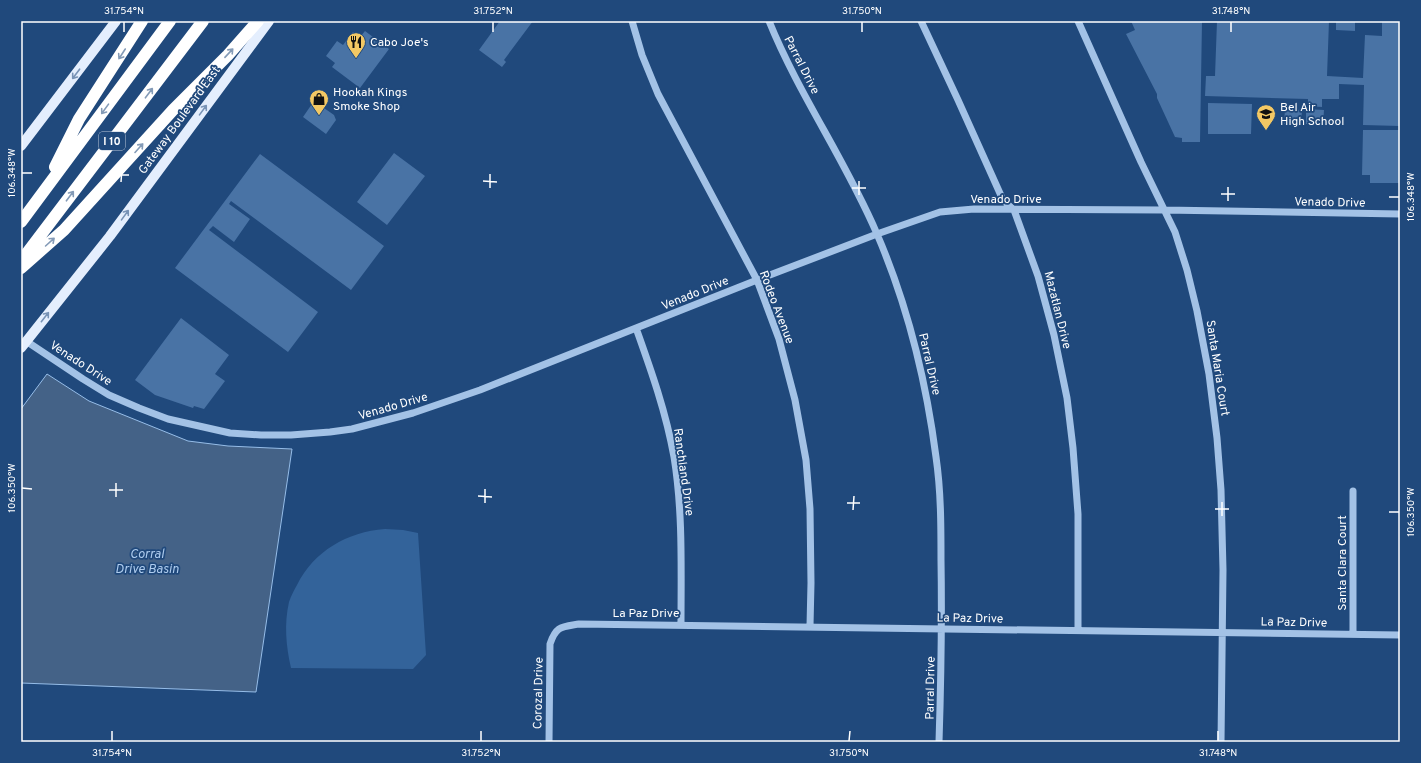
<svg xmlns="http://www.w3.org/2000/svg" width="1421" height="763" font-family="Overpass,sans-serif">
<rect width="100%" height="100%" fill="#20497c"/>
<!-- green -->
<path fill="#33639a" d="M385 529 403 530 418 533 426 655 413 669 291 668C286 646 284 624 289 602 291 596 294 590 297 585 314 551 347 532 385 529Z"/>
<!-- water -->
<path fill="#446287" stroke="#96bde8" d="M47 374 89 401 188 441 228 446 292 449 256 692 21 683V409Z"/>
<!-- building -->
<path fill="#4973a5" d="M500 21H533L504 60 506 62 502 67 479 50Z
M1131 21H1202L1200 142H1182V138L1175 137 1157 98V94L1126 34 1135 30Z
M1217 21H1329L1327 76 1363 78 1365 35 1382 36V21H1400V126L1363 125 1364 85 1339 84V99H1322V107L1308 106V99L1205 96 1206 76H1215Z
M1336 21H1355V31L1336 30Z
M365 31 389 49 360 88 332 67 335 63 326 56 337 41 343 45 353 32 360 37Z
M314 101 334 115 336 120 326 134 303 117Z
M1208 103 1252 104 1251 134H1208Z
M1285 109 1302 110 1301 124H1284Z
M1306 109 1324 110 1323 124H1306Z
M1363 130H1400V183H1370V175H1362Z
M394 153 425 176 387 225 357 202Z
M260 154 384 246 351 290 231 201 229 204 250 219 234 242 213 226 209 230 318 312 288 352 175 268Z
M181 318 229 355 215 374 225 381 204 409 194 406 193 408 155 395 135 380Z"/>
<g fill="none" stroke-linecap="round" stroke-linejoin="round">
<!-- minor -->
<path stroke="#a3c2e6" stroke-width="7" d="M632 21 642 55 658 94 757 280 779 339 795 400 806 460 810 509 811 583 810 626
M769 21C799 95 846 161 877 234 908 306 926 380 936 457 941 491 941 526 941 560 942 621 941 681 939 742
M921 21 958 100 1003 200 1014 210 1038 276 1054 335 1067 398 1073 448 1078 514V630
M1078 21 1141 162 1175 232 1187 270 1197 311 1209 374 1217 438 1221 490 1223 570 1221 742
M636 328C651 370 666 412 674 457 683 512 681 569 681 625
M26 341 83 379 109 395 139 408 168 419 230 433 261 435H291L330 432 352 429 413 413 480 390 757 280 877 234 940 212 974 209 1164 210 1400 214
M1353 634V491
M549 742 550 644C556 626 561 627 579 624L1400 635"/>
<!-- major -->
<path stroke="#e4eefd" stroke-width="10" d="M21 146 116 21
M21 348 110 236 269 21"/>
<!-- highway -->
<path stroke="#fff" stroke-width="12" d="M55 167 79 119 142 21
M21 222 170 21
M21 261 203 21
M21 268 64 230 173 110 228 55 258 21"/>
</g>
<!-- one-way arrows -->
<defs><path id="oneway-shaft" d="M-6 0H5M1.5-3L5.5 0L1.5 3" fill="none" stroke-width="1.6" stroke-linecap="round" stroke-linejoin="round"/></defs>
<g stroke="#849bb7">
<use href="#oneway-shaft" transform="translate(229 53) rotate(-47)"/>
<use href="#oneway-shaft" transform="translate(122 54) rotate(123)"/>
<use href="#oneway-shaft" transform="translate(149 93) rotate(-53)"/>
<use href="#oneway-shaft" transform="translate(105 109) rotate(126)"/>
<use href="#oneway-shaft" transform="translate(139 148) rotate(-48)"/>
<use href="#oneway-shaft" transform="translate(70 196) rotate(-53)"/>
<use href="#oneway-shaft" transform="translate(50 242) rotate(-42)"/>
</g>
<g stroke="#7893b6">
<use href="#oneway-shaft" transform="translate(76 74) rotate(127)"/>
<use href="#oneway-shaft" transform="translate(203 110) rotate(-54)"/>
<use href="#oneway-shaft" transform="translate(125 215) rotate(-54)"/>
<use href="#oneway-shaft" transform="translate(45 317) rotate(-52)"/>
</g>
<!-- ticks -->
<path fill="none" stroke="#fff" stroke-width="1.5" d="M124 32V22M493 32V22M862 32V22M1231 32V22M22 173H32M115 175H129M483 181 497 182M121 182 122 168M490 188V174M852 188H866M1221 194H1235M859 195V181M1389 197H1399M1228 201V187M22 488 32 489M109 490H123M478 496 492 497M116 497V483M485 503V489M847 503H860M1215 509H1229M853 510 854 496M1389 512H1399M1222 516V502M112 741V731M481 741V731M849 741 850 731M1218 741V731"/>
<!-- icons -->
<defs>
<symbol id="restaurant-pin" viewBox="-11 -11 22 30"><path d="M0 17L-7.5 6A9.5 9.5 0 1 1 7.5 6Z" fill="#f3c864" stroke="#20497c"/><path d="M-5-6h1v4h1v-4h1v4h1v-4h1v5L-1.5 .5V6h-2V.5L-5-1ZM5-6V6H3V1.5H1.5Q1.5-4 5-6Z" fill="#111"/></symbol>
<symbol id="shop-pin" viewBox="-11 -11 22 30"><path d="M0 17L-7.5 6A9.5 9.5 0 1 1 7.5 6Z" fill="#f3c864" stroke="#20497c"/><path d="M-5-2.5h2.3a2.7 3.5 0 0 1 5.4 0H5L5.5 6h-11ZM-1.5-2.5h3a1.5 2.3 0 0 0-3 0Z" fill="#111"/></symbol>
<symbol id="school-pin" viewBox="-11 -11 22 30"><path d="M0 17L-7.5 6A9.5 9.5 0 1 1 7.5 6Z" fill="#f3c864" stroke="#20497c"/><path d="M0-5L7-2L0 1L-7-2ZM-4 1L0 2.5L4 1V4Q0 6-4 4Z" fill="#111"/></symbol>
</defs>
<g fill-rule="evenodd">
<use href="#restaurant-pin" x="345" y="31" width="22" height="30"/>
<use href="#shop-pin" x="308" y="88" width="22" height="30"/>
<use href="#school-pin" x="1255" y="103" width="22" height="30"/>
</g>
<g text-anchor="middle" stroke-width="3.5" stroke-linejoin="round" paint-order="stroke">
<!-- shield labels -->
<rect fill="#20497c" stroke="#bcc8d8" stroke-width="1" x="99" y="132" width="26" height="18" rx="3"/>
<g font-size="11" font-weight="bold" fill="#fff">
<text x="112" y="145">I 10</text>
</g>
<!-- poi labels -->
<g font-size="12" fill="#fff" stroke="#20497c" text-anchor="start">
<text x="370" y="46">Cabo Joe's</text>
<text x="333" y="96">Hookah Kings<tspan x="333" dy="14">Smoke Shop</tspan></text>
<text x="1280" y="111">Bel Air<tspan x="1280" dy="14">High School</tspan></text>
</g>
<!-- street labels -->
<g font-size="12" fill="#fff" stroke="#20497c">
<text transform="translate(802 65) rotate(63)" y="4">Parral Drive</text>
<text transform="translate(179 120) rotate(-54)" y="4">Gateway Boulevard East</text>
<text x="1006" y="203">Venado Drive</text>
<text transform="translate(1330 202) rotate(1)" y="4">Venado Drive</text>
<text transform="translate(695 293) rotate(-22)" y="4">Venado Drive</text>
<text transform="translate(777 307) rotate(69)" y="4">Rodeo Avenue</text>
<text transform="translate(1058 310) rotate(76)" y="4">Mazatlan Drive</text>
<text transform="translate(81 363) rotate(33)" y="4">Venado Drive</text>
<text transform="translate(930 364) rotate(77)" y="4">Parral Drive</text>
<text transform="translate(1218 368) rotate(81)" y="4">Santa Maria Court</text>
<text transform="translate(393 406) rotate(-16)" y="4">Venado Drive</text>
<text transform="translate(684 472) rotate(82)" y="4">Ranchland Drive</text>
<text transform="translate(1342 563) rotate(-90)" y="4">Santa Clara Court</text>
<text x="646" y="617">La Paz Drive</text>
<text transform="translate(970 618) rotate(1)" y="4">La Paz Drive</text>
<text transform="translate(1294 622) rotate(1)" y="4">La Paz Drive</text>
<text transform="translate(930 688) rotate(-89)" y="4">Parral Drive</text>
<text transform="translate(538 693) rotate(-89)" y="4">Corozal Drive</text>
</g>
<!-- water labels -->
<g font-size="13" font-style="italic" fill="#aeccee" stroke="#20497c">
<text x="147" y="558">Corral<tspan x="147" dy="15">Drive Basin</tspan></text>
</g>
</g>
<!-- border -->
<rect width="1421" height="763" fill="none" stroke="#20497c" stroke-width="44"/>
<rect x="22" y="22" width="1377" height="719" fill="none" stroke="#fff" stroke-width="1.5"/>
<g font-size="10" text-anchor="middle" fill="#fff">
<text x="124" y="14">31.754°N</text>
<text x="493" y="14">31.752°N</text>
<text x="862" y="14">31.750°N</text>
<text x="1231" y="14">31.748°N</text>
<text transform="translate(11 173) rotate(-90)" y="4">106.348°W</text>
<text transform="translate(1410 197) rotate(-90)" y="4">106.348°W</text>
<text transform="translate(11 488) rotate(-90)" y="4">106.350°W</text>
<text transform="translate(1410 512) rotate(-90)" y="4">106.350°W</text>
<text x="112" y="756">31.754°N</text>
<text x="481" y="756">31.752°N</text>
<text x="849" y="756">31.750°N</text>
<text x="1218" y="756">31.748°N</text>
</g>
</svg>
